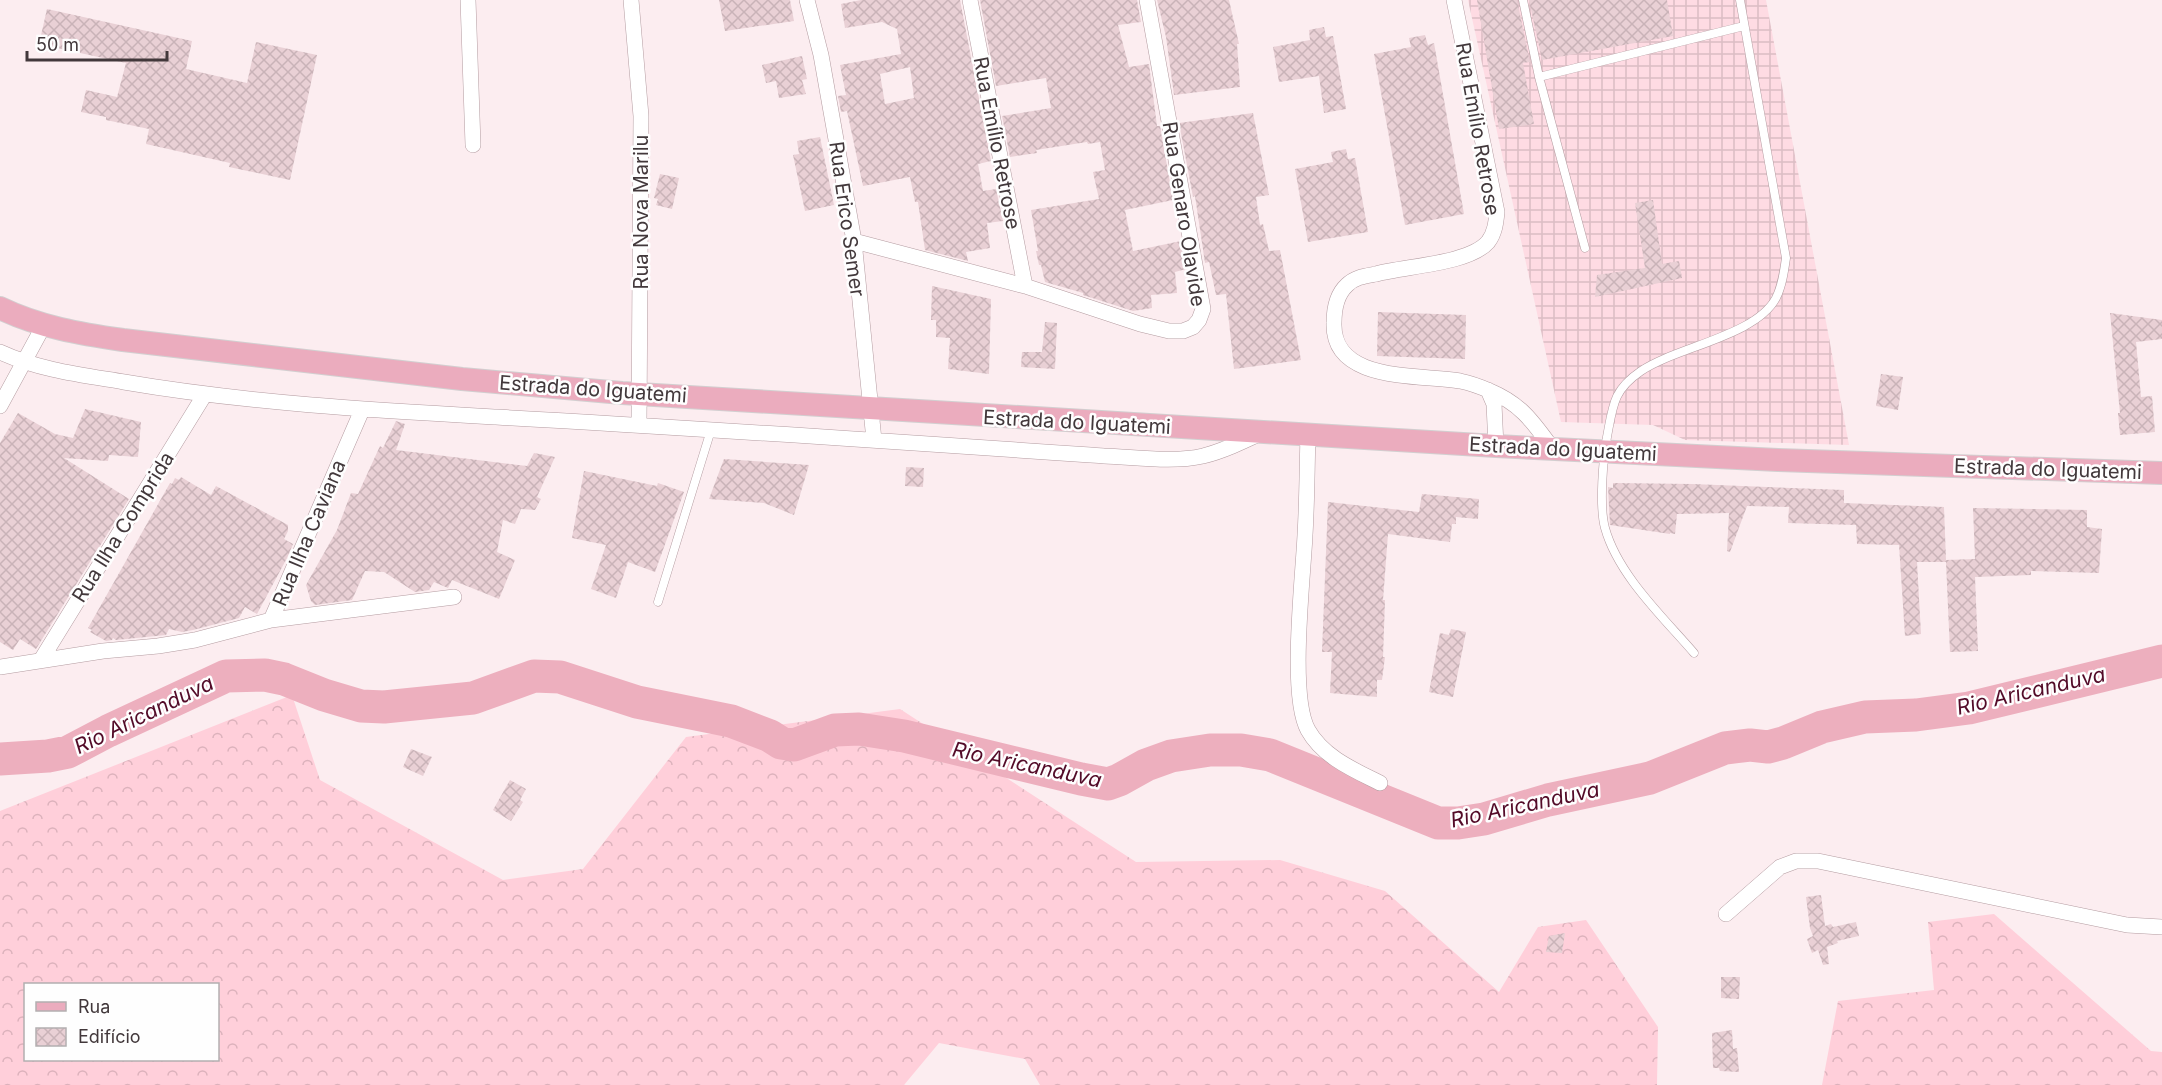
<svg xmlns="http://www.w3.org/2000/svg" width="2162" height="1085" font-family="Inter,sans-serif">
<defs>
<pattern id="industrial-grid" width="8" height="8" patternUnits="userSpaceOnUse" patternTransform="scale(1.5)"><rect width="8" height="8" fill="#fedbe3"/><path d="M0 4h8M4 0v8" fill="none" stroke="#dbbdc4"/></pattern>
<pattern id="forest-crowns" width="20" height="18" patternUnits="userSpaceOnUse" patternTransform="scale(1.5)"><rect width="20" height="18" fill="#ffcfda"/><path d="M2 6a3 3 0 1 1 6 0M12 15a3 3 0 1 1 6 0" fill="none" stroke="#dcb2bc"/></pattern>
<pattern id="building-cross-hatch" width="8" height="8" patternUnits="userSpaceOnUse" patternTransform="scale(1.5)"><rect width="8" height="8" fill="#e9d0d5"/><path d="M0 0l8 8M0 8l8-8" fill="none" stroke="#c9b3b8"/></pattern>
</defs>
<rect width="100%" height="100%" fill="#fcedf0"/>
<!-- industrial -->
<path fill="url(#industrial-grid)" d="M1468 0H1766L1849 445 1685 440 1653 425 1561 422Z"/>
<!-- forest -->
<path fill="url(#forest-crowns)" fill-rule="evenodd" d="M292 695 320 780 503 880 583 869 686 737 900 709 1136 862 1280 860 1385 891 1499 992 1538 927 1586 920 1658 1027 1657 1085H1040L1025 1059 939 1043 904 1085H0V811ZM26 984H218V1060H26Z
M1994 914 2151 1051 2162 1052V1085H1822L1838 1001 1934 990 1928 922Z"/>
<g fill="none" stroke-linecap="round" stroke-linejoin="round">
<!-- river -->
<path stroke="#edafbe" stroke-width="33" d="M0 759 48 756 68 752 108 731 226 676 265 675 284 679 324 695 361 706 384 707 473 698 534 676 560 677 637 702 731 721 770 736 781 743 794 745 835 730 859 729 904 736 1081 779 1108 784 1119 780 1146 765 1171 756 1210 750H1241L1270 755 1438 823H1458L1484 819 1548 800 1650 778 1725 748 1750 745 1768 747 1783 743 1822 727 1865 717 1916 715 1969 708 2162 661"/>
</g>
<!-- building -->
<path fill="url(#building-cross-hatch)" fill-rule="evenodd" d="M719 0H790L794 21 725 31Z
M861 0H960L991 161 978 164 983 191 996 189 1003 221 987 223 990 248 966 252 968 261 925 250 918 202H915L910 177 863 186 847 111 841 112 838 96 846 95 840 65 901 54 897 29 882 22 845 28 841 4ZM910 67 914 98 885 104 880 74Z
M980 0H1137L1141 22 1118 25 1129 67 1149 64 1157 126H1160L1173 200 1125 210 1133 251 1181 241 1186 269 1175 272 1177 293 1151 295 1152 308 1133 311 1083 295V293L1045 282 1041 265H1039L1036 251H1038L1031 210 1099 199 1093 172 1105 170 1100 142 1088 144 1087 142 1036 150 1037 153 1010 157 1002 116 1051 108 1046 78 996 86Z
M1157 0H1229L1239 44H1237L1240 87 1174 95 1166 37Z
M1477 0H1517L1530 62 1523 63 1534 124 1499 129Z
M1529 0H1667L1673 36 1542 60Z
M47 9 192 41 186 69 247 83 256 42 317 55 290 180 229 167 230 163 146 144 149 129 106 120V117L81 112 86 90 117 97 126 63 39 44Z
M1324 27 1326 37 1333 36 1346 109 1324 113 1319 76 1279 82 1273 47 1310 40 1309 30Z
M1425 35 1428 45 1434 43 1464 214 1405 225 1374 54 1411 47 1409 38Z
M802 56 807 79 802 80 806 94 779 98 776 81 766 83 762 65Z
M1253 113 1269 195 1256 197 1260 225 1263 224 1269 251 1280 250 1301 360 1234 369 1226 294 1216 295 1209 262 1205 263 1195 196 1193 197 1179 123Z
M820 137 834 205 805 211 793 155 799 154 797 141Z
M1346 149 1348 159 1355 158 1368 232 1308 242 1295 169 1333 162 1331 152Z
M660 174 679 178 672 209 656 205 658 199 654 198Z
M1653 200 1662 264 1679 261 1682 278 1595 297 1597 275 1645 268 1635 203Z
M932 286 991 299 989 374 948 369 950 338 936 337V320H931Z
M1378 312 1466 315 1465 359 1377 356Z
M2110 313 2162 320V339L2136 342 2141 397 2152 396 2155 432 2120 435 2118 413H2120Z
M1045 322 1057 323 1055 369 1021 367 1022 352H1042Z
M1881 374 1903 377 1898 410 1876 406Z
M85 409 141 422 138 457 109 455 108 461 64 458 129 499 36 649 20 639 13 650 0 642V443L18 413 55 434 73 438Z
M396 421 405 424 396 450 527 466 534 453 555 457 537 497 541 499 535 510 521 509 515 524 503 520 497 552 515 560 499 599 452 580 448 588 434 582 429 590 415 592 384 572 365 571 352 600 315 605 311 601 306 585 337 530 351 493 358 494 380 446 383 448Z
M724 459 809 465 794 515 764 503 709 499Z
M906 467 924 468 923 487 905 486Z
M584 471 657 486 658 483 684 492 655 572 628 562 616 598 591 589 606 545 572 538Z
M181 477 211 495 216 486 288 525V531L284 539 293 544 287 558 257 614 245 607 239 618 193 630 182 632 169 629 166 635 116 640 113 638 112 640 106 641 90 632 92 630 88 628 170 483 172 484 175 478 179 480Z
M1613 483 1692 484 1844 490V503L1944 507 1946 560 1975 559 1973 508 2087 510V527L2102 529 2099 573 2031 571V575L1975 577 1978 651 1950 652 1946 562H1917L1921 634 1905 636 1899 545 1857 544 1856 525 1788 523 1789 507 1747 506 1730 552 1727 551 1729 513 1677 514 1675 534 1670 533V534L1610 525 1608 487 1613 488Z
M1422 494 1479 499 1478 519 1456 517V524H1452L1450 542 1388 534 1383 600H1385L1383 657H1385L1382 680H1377V697L1330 693 1332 652H1322L1328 502 1419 512Z
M1451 629 1466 632 1453 697 1429 692 1440 633 1449 635Z
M411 749 432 757 423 776 403 767Z
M510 780 526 789 520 800 523 802 511 821 493 810Z
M1821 895 1825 926 1831 924 1833 927 1856 922 1859 936 1837 941 1838 943 1827 947 1829 964 1823 965 1818 950 1812 953 1807 939 1813 936 1810 928 1806 897Z
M1565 933 1562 953 1546 952 1549 936Z
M1721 977H1740L1739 999 1721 998Z
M1732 1030 1733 1049 1737 1048 1739 1072 1720 1071 1719 1068H1713L1712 1033Z"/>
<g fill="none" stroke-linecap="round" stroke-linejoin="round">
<defs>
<path id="service" d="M1523 0 1539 77 1585 248
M1539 77 1744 26
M658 602 711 430
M1694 653C1663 617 1618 575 1605 528 1599 506 1603 459 1607 437 1613 405 1613 390 1641 371 1676 347 1756 336 1776 298 1782 286 1784 272 1786 258L1740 0"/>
<path id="minor" d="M468 0 473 145
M631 0 641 116 639 425
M807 0 821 55 854 241 874 440
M970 0 1025 286
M1454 0 1497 212C1496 222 1495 233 1488 242 1469 264 1405 266 1376 274 1365 276 1355 277 1347 285 1336 295 1334 309 1334 323 1332 383 1419 374 1460 381 1470 383 1481 387 1490 391 1521 404 1533 422 1552 448
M854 241 1025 286 1140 324 1169 331H1183L1193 327 1199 320 1203 309 1147 0
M0 352C39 370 82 375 124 382 247 403 372 410 496 417 699 428 901 442 1104 456 1135 457 1172 463 1203 456 1223 451 1242 442 1261 433
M1488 390 1494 404 1496 446
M0 406 44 325
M1308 435C1307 468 1307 502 1305 535 1303 579 1289 696 1308 730 1323 757 1354 770 1380 783
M271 620 362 410
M41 660 205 394
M0 667 103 651 158 646 195 640 271 620 454 597
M1726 914 1780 867 1796 861H1818L2127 925 2162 927"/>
<path id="primary" d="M0 308C39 327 81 334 123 340L462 379 622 393 1496 446 1778 460 2162 473"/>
</defs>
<!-- service casing -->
<use href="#service" stroke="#b49ca1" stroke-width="9"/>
<!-- minor casing -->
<use href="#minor" stroke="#b49ca1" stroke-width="16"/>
<!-- primary casing -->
<use href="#primary" stroke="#d2cfd0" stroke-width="24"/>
<!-- service -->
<use href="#service" stroke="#fff" stroke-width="8"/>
<!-- minor -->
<use href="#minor" stroke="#fff" stroke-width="15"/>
<!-- primary -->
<use href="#primary" stroke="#ebacbe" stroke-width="22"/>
</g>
<g text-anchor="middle" stroke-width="5" stroke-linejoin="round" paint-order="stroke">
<!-- street labels -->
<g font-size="20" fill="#42383b" stroke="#fefefe">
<text transform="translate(1478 129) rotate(80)" y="7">Rua Emílio Retrose</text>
<text transform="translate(997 143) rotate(79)" y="7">Rua Emílio Retrose</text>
<text transform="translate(641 212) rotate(-90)" y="7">Rua Nova Marilu</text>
<text transform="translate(1184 214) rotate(81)" y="7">Rua Genaro Olavide</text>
<text transform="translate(847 219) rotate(82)" y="7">Rua Erico Semer</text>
<text transform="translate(593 389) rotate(4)" y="7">Estrada do Iguatemi</text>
<text transform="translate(1077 422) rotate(3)" y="7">Estrada do Iguatemi</text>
<text transform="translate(1563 449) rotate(3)" y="7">Estrada do Iguatemi</text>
<text transform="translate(2048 469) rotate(2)" y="7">Estrada do Iguatemi</text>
<text transform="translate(123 527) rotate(-58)" y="7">Rua Ilha Comprida</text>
<text transform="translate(309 533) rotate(-67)" y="7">Rua Ilha Caviana</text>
</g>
<!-- water labels -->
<g font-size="21" font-style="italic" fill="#530b28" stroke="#fefefe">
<text transform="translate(2031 691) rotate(-13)" y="7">Rio Aricanduva</text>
<text transform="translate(144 715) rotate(-26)" y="7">Rio Aricanduva</text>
<text transform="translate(1027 765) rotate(12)" y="7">Rio Aricanduva</text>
<text transform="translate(1525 805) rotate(-12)" y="7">Rio Aricanduva</text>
</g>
</g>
<!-- legend -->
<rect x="24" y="983" width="195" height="78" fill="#fefefe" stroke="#b3afb0" stroke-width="1.5"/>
<rect x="36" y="1002" width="30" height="9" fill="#ebacbe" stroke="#b3afb0" stroke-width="1.5"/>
<text x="78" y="1013" font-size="18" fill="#42383b">Rua</text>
<rect x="36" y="1028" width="30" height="18" fill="url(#building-cross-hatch)" stroke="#b3afb0" stroke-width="1.5"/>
<text x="78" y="1043" font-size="18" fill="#42383b">Edifício</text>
<!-- scale -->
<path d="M27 51v9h140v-9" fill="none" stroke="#42383b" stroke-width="3"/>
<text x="36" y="51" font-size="18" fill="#42383b" stroke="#fefefe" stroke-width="4.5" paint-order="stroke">50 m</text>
</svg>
